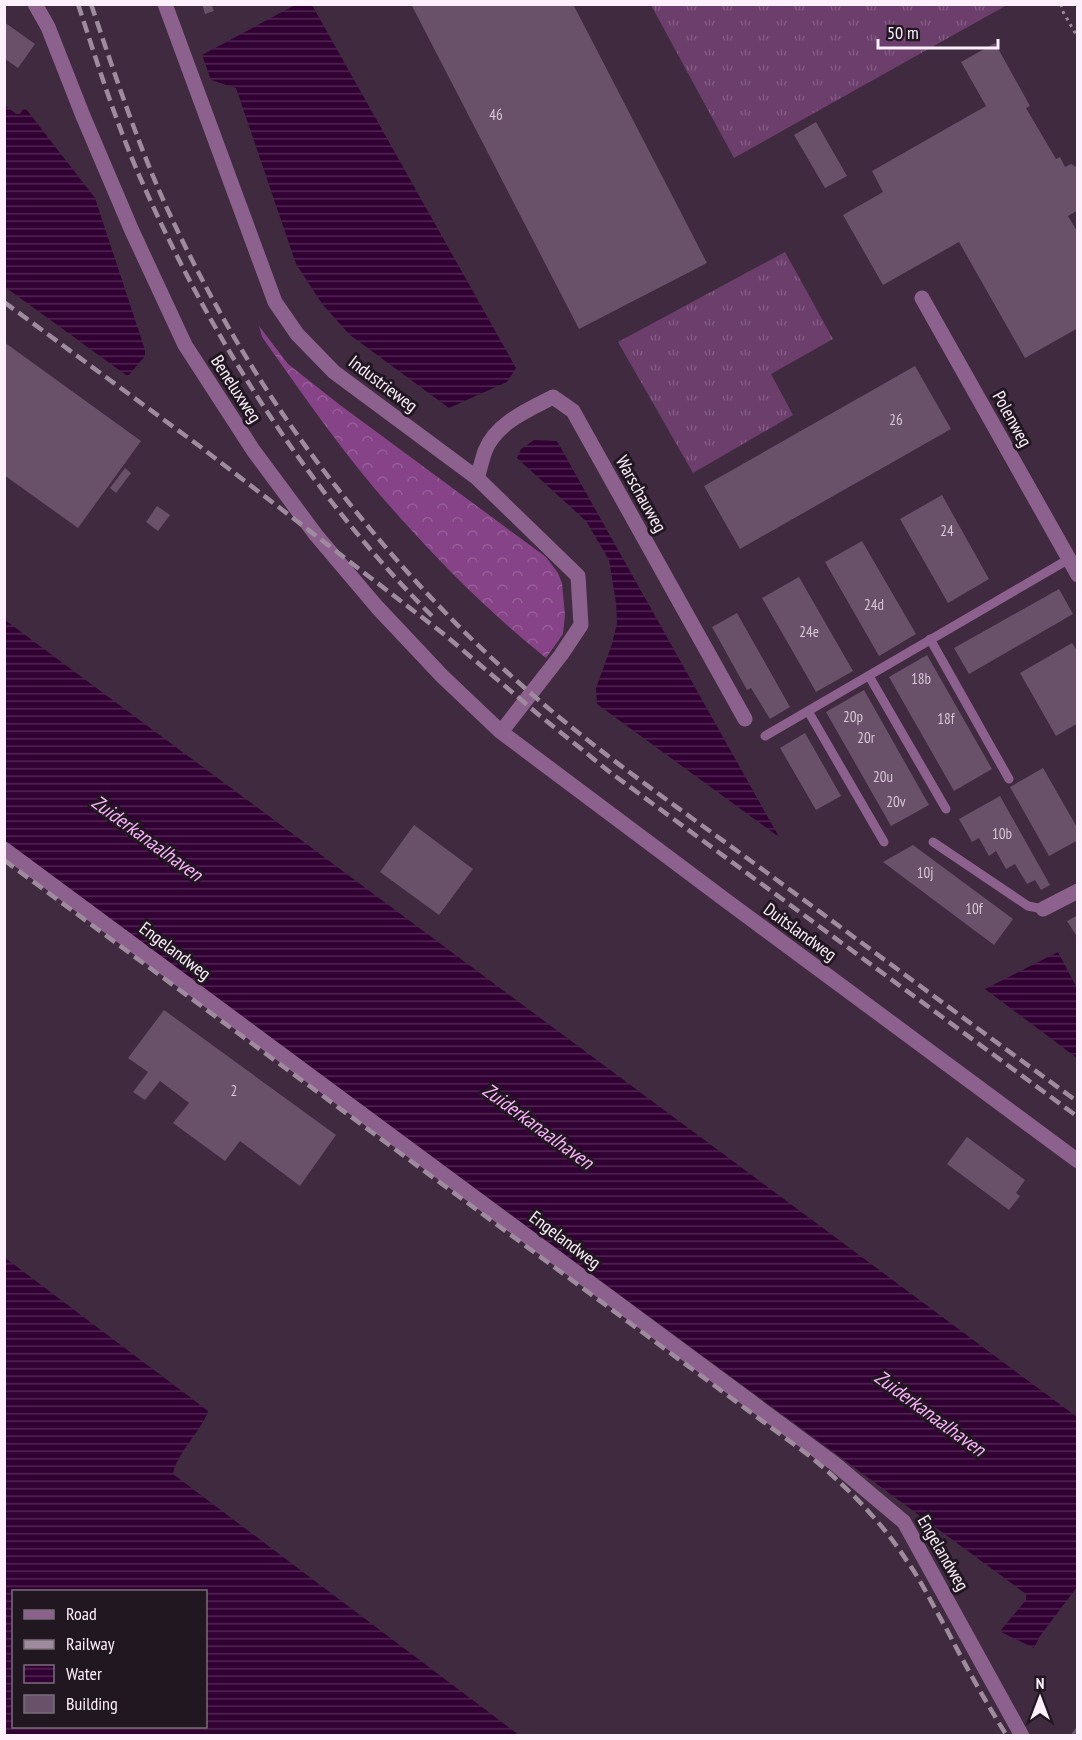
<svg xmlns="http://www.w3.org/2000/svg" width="1082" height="1740" font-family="'PT Sans Narrow',sans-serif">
<defs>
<pattern id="grass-tufts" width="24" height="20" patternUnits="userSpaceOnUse" patternTransform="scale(1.5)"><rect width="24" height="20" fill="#6c3e6c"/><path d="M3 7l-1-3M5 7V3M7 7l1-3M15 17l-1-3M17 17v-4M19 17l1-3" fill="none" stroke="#825a82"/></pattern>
<pattern id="forest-crowns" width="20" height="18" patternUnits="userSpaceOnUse" patternTransform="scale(1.5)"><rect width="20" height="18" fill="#864387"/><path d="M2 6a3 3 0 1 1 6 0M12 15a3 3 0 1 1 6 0" fill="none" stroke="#985e99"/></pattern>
<pattern id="water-rules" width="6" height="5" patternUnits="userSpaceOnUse" patternTransform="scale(1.5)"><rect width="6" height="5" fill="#320134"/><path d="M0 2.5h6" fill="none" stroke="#512652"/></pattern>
</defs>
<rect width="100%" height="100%" fill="#402a40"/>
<!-- grass -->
<path fill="url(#grass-tufts)" d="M651 5H1007L734 158Z
M785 252 833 339 771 374 793 415 693 473 618 342Z"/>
<!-- forest -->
<path fill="url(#forest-crowns)" d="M259 326 288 364 340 405 546 557 558 573 562 583 565 615 563 634 546 658C491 614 441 564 395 512 346 458 304 396 262 337Z"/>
<!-- water -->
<path fill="url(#water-rules)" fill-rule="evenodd" d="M297 4 312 5 516 368 507 382 449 408 350 335 323 305 296 264 236 88 211 80 202 55Z
M5 105 16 114H20L23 109H26L95 198 145 350V356L129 375H126L5 287Z
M534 440 557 441 779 837 597 704 596 688 612 644 617 623 616 603 609 560 586 521 517 458 521 449Z
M5 620 1077 1417V1587L1040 1636 1034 1648 1001 1632V1630L1026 1600V1594L5 842Z
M1058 952 1077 988V1058L985 989Z
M4 1257 207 1410 208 1412C200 1432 176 1455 173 1474L519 1735H5ZM14 1592H206V1726H14Z"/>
<!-- building -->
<path fill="#695169" d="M202 4H211L214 11 205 14Z
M411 4H573L707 263 579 329Z
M4 22 35 44 18 68 4 58Z
M995 43 1030 106 1026 108 1056 159 1060 157 1065 167 1071 164 1078 168V210L1068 216 1078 233V328L1025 358 959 242 883 285 843 215 883 192 872 171 986 106 961 62Z
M816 122 847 176 825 188 794 135Z
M4 342 141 441 78 528 4 475Z
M915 366 951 429 740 549 704 486Z
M125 468 131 473 116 493 110 488Z
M942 495 989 579 948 603 900 519Z
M157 506 170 515 158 531 146 522Z
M862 541 916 634 879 656 825 562Z
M799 577 853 671 816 692 762 598Z
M1059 589 1073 614 969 674 954 648Z
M737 613 790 707 770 719 751 688 747 690 712 627Z
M1072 643 1078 652V723L1056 736 1020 673Z
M927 655 992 769 954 791 889 677Z
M864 690 929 805 891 826 826 712Z
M805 733 841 796 816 810 780 748Z
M1043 768 1078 829V840L1049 856 1010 787Z
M1000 796 1050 885 1041 890 1035 880 1027 884 1015 864 1006 869 996 851 989 856 979 838 972 842 959 819Z
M414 825 473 869 439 915 380 872Z
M913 845 1013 919 994 945 883 862Z
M1078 915V938L1067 921Z
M164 1010 336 1135 300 1186 240 1141 225 1161 173 1123 189 1103 160 1081 145 1100 133 1092 148 1072 128 1058Z
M967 1137 1025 1180 1016 1193 1020 1196 1009 1210 947 1164Z
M1078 1725V1736H1070Z"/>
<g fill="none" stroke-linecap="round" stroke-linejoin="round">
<!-- path -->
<path stroke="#9d8a9c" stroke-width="3" stroke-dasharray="3 4.5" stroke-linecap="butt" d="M1061 4 1062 10 1078 38"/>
<!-- service -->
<path stroke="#8d618d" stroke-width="9" d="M930 639 1009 779
M869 676 946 809
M808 711 884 842
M765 736 1069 559
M933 842 1028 906 1043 909"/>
<!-- minor -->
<path stroke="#8d618d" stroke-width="15" d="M35 4 48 27 83 116 132 231 185 345 253 450 316 535 377 607 442 676 501 732 728 902 1078 1161
M165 4 275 302 297 334 334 372 477 478 578 576 581 625 561 655 501 732
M922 298 1078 575
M477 478C480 469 482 460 485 451 496 423 528 410 553 397L573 411 745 719
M4 849 835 1464 904 1522 1022 1736
M1043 909 1078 891"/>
<!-- rail -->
<path stroke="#9e8b9d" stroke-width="4.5" stroke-dasharray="12 6" stroke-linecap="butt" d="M78 4C97 62 115 120 139 175 208 334 311 496 434 618
M91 4C114 72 136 139 165 204 208 298 261 389 324 471 379 543 440 612 508 673 588 746 679 808 766 872 870 949 974 1026 1078 1102
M4 302 198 445 445 635 539 715 611 773 1078 1117
M4 860 811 1457C848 1488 881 1521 907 1561 922 1582 933 1606 946 1628 965 1665 985 1701 1007 1736"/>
</g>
<g text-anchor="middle" stroke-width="6" stroke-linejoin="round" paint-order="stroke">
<!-- number labels -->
<g font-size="15" fill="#d9c8d8">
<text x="496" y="120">46</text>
<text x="896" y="425">26</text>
<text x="947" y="536">24</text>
<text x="874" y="610">24d</text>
<text x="809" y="637">24e</text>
<text x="921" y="684">18b</text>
<text x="853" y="722">20p</text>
<text x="946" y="724">18f</text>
<text x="866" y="743">20r</text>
<text x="883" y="782">20u</text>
<text x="896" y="807">20v</text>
<text x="1002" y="839">10b</text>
<text x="925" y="878">10j</text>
<text x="974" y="914">10f</text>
<text x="234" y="1096">2</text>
</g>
<!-- street labels -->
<g font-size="18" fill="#feeffd" stroke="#211721">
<text transform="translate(383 384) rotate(37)" y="6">Industrieweg</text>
<text transform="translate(236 389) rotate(57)" y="6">Beneluxweg</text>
<text transform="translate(1012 419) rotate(61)" y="6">Polenweg</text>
<text transform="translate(641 494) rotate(61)" y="6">Warschauweg</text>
<text transform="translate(800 932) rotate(36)" y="6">Duitslandweg</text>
<text transform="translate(175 951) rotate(37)" y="6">Engelandweg</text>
<text transform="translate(565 1240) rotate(37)" y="6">Engelandweg</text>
<text transform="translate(943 1553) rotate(60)" y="6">Engelandweg</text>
</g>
<!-- water labels -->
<g font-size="20" font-style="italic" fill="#fcb2fc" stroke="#211721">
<text transform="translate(147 838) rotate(36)" y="7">Zuiderkanaalhaven</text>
<text transform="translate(538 1126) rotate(36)" y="7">Zuiderkanaalhaven</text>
<text transform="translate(930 1413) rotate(36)" y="7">Zuiderkanaalhaven</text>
</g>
</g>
<!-- border -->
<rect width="1082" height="1740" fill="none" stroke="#feeffd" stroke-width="12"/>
<!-- legend -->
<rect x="12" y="1590" width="195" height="138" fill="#211721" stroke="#796d79" stroke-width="1.5"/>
<rect x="24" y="1610" width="30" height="9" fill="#8d618d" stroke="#796d79" stroke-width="1.5"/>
<text x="66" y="1620" font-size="18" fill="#feeffd">Road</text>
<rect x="24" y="1640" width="30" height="9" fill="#9e8b9d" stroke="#796d79" stroke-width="1.5"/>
<text x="66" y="1650" font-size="18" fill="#feeffd">Railway</text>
<rect x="24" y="1665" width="30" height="18" fill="url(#water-rules)" stroke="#796d79" stroke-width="1.5"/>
<text x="66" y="1680" font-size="18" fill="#feeffd">Water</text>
<rect x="24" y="1695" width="30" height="18" fill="#695169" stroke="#796d79" stroke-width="1.5"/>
<text x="66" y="1710" font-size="18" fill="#feeffd">Building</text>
<!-- north arrow -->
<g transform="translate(1040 1698)" stroke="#211721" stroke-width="4.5" paint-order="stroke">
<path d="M0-4.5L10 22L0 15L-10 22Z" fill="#feeffd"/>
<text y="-9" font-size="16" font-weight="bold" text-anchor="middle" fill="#feeffd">N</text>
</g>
<!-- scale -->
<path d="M878 39v9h120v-9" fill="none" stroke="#feeffd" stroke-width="3"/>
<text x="887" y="39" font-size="18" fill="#feeffd" stroke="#211721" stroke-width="4.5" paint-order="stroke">50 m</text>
</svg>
